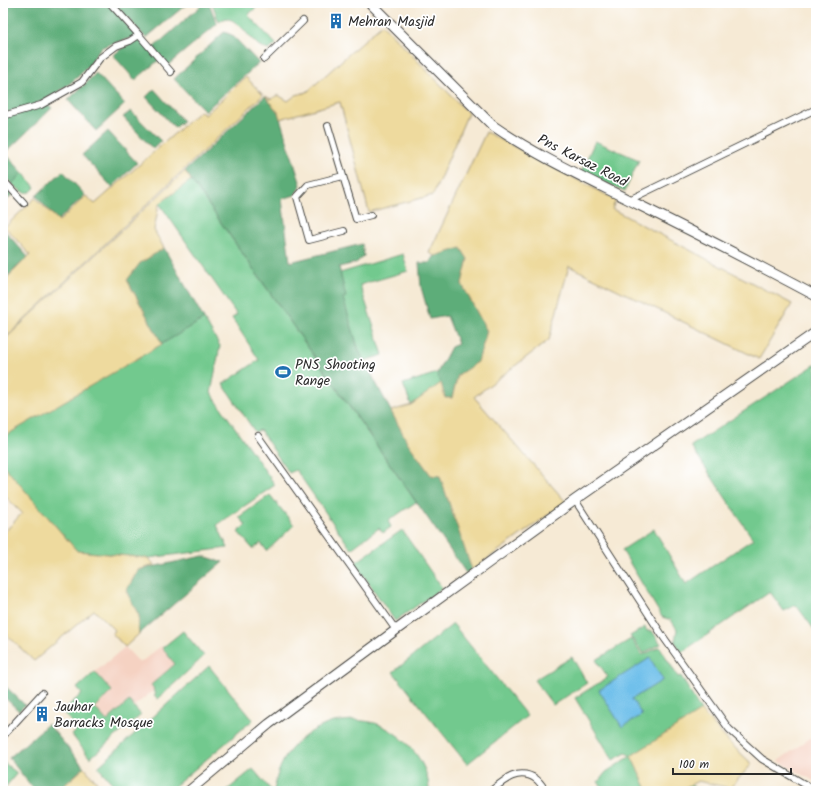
<svg xmlns="http://www.w3.org/2000/svg" width="819" height="794" font-family="Kalam,sans-serif">
<rect width="100%" height="100%" fill="#fff"/>
<filter id="ink" filterUnits="userSpaceOnUse"><feTurbulence type="fractalNoise" baseFrequency=".025" numOctaves="2"/><feDisplacementMap in="SourceGraphic" scale="8" xChannelSelector="R" yChannelSelector="G"/><feConvolveMatrix kernelMatrix="1 2 1 2 8 2 1 2 1" color-interpolation-filters="sRGB"/></filter>
<filter id="wash" filterUnits="userSpaceOnUse"><feTurbulence type="fractalNoise" baseFrequency=".012" numOctaves="4" result="noise"/><feDisplacementMap in="SourceGraphic" scale="16" xChannelSelector="R" yChannelSelector="G"/><feGaussianBlur stdDeviation="0.9" result="paint"/><feColorMatrix in="noise" values="0 0 0 0 0 0 0 0 0 0 0 0 0 0 0 0 0 1.4 0 .05"/><feComposite in="paint" operator="in"/></filter>
<g filter="url(#wash)">
<rect width="100%" height="100%" fill="#f6ead5"/>
<!-- built -->
<path fill="#f5d2c2" d="M161 646 175 664 151 685 155 689 133 707 129 701 107 722 95 708 112 691 95 672 125 647 140 663Z
M816 734V782L778 761Z"/>
<!-- green -->
<path fill="#72c98e" stroke="#4e7a5c" d="M212 3H261L248 15 276 44 269 50C251 47 245 22 226 18L219 22Z
M595 141 639 160 625 191 581 172Z
M23 173 35 187C29 198 19 190 12 184Z
M191 180 416 502 388 521 391 527 383 533 379 528 351 549 296 470 289 473 260 430 255 432 223 384 259 360 232 318 237 315 159 203Z
M403 254 408 271 360 285 383 355 364 361 359 351 342 297H345L340 273Z
M204 319 220 346 211 393 275 485 217 525 228 548 148 558 77 551 3 465V437Z
M816 364V632L796 605 784 611 770 592 682 652 675 642 677 629 671 620 662 617 622 550 654 529 686 584 753 539 691 446Z
M437 373 441 383 411 405 403 384Z
M270 495 294 525 267 551 261 543 253 549 238 532 246 525 239 517Z
M402 530 442 588 395 621 355 563Z
M453 624 527 716 467 764 393 672Z
M645 627 647 631H652L661 644 643 653 630 636Z
M183 631 204 656 158 699 154 696 156 694 153 690 154 689 151 685 175 664 162 648Z
M631 639 642 655 660 647 678 677 681 676 701 711 631 756 648 791H606L598 782 606 772 631 756 626 753 613 760 575 698 608 677 596 660Z
M572 657 587 683 553 705 534 680Z
M209 666 253 720 169 791H119L98 767Z
M95 672 112 691 95 708 107 721 129 701 141 715 90 758 72 735 78 729 62 711 82 694 77 688Z
M353 720C361 721 372 721 380 725 405 736 429 762 429 791H274C278 760 295 737 325 725 333 721 344 721 353 720Z
M3 762 17 773 3 790Z
M253 769 271 790 269 791H226Z
M691 784 697 791H678Z"/>
<!-- forest -->
<path fill="#5dad79" stroke="#446c52" d="M3 3H108L137 36C127 41 106 43 100 49 95 53 94 60 90 64 75 82 54 97 33 105 24 109 13 111 3 113Z
M114 3H188L146 38Z
M204 3H209L217 24 168 65 153 48Z
M224 32 232 35 259 63 205 111 174 79Z
M139 37 159 60 135 80 113 55Z
M96 73 125 104 96 131 68 100Z
M154 89 183 121 175 128 146 97Z
M265 96 278 112 301 185 295 195 282 199 290 262 362 244 364 256 356 263 339 267 346 297 343 298 359 351 408 443 431 475 440 476 472 570 466 573 185 171Z
M47 104 52 108 5 153 23 173 12 184 3 174V118Z
M131 111 161 141 153 149 123 117Z
M108 131 137 163 112 187 82 155Z
M63 171 85 195 58 220 36 196Z
M3 186 12 195 3 203Z
M3 229 28 257 3 280Z
M164 248 204 319 162 344 127 280 140 263Z
M461 248 468 259 462 284 487 331 478 362 458 375 452 398H445L437 373 451 347 458 344 447 316 430 319 421 287 419 263H429L435 256Z
M203 556 223 562 139 634 138 627 139 616 126 591 138 570Z
M3 684 25 705 19 711 3 696Z
M48 724 84 767 58 791H35L9 758Z"/>
<!-- sand -->
<path fill="#eeda9e" stroke="#8c8264" d="M382 24 468 113 433 195 369 212 340 102 280 119 278 112 265 96 271 99 278 95 288 101 296 95 307 92Z
M246 77 263 95 3 340V282L30 255 5 227 35 198 59 221 86 196 95 204 200 111 205 115Z
M486 132 616 200 612 209 792 304 759 359 569 266 549 340 474 397 566 502 472 570 440 476 431 475 408 443 391 411 411 405 441 383 445 398H452L458 375 478 362 487 331 462 284 468 259 461 248 435 256 429 253Z
M185 171 191 180 159 204 154 230 164 248 140 263 127 280 162 344 3 437V341Z
M3 465 77 551 148 558 155 565 138 570 126 591 139 616 138 627 139 634 125 647 112 633 114 630 94 610 34 661 3 631V534L22 513 3 494Z
M701 711 730 743 752 764 730 788 698 781 678 791H648L631 756Z
M84 767 104 791H58L84 768Z"/>
<!-- water -->
<path fill="#70c0eb" stroke="#4e768b" d="M650 658 663 680 632 699 642 715 622 727 599 690Z"/>
</g>
<g filter="url(#ink)">
<g fill="none" stroke-linecap="round" stroke-linejoin="round">
<defs>
<path id="street" d="M110 3 139 35
M264 59 303 21
M3 116 41 105 82 82 100 58 116 46 130 41 139 35 171 72
M328 126 343 176
M3 180 24 203
M629 200 816 109
M344 231 309 240 297 197 308 185 343 176 356 219 371 215
M258 436 396 630
M575 500 662 635 729 729 762 759 816 791
M3 736 42 693
M491 791C504 780 519 767 536 779 540 782 543 787 546 791"/>
<path id="secondary" d="M370 3 492 125C538 157 590 180 641 206 700 235 758 265 816 296
M189 791 269 724 396 630 575 500 816 332"/>
</defs>
<!-- street casing -->
<use href="#street" stroke="#494844" stroke-width="8"/>
<!-- secondary casing -->
<use href="#secondary" stroke="#494844" stroke-width="11"/>
<!-- street -->
<use href="#street" stroke="#fff" stroke-width="6"/>
<!-- secondary -->
<use href="#secondary" stroke="#fff" stroke-width="9"/>
</g>
</g>
<!-- icons -->
<defs>
<symbol id="building-bare" viewBox="-9 -9 18 18"><path d="M-4-6H4V6H1V3H-1V6H-4ZM-2.5-4.3h1.7v1.8h-1.7ZM.8-4.3h1.7v1.8H.8ZM-2.5-1h1.7V.8h-1.7ZM.8-1h1.7V.8H.8Z" fill="#1f6fb2" stroke="#fff" stroke-width="2.5" paint-order="stroke"/></symbol>
<symbol id="stadium-bare" viewBox="-9 -9 18 18"><path d="M0-5a6.5 5 0 1 0 0 10a6.5 5 0 1 0 0-10ZM-3.5-1.8h7v3.6h-7Z" fill="#1f6fb2" stroke="#fff" stroke-width="2.5" paint-order="stroke"/></symbol>
</defs>
<g fill-rule="evenodd">
<use href="#building-bare" x="325" y="10" width="22" height="22"/>
<use href="#stadium-bare" x="272" y="361" width="22" height="22"/>
<use href="#building-bare" x="31" y="703" width="22" height="22"/>
</g>
<g text-anchor="middle" stroke-width="3.5" stroke-linejoin="round" paint-order="stroke">
<!-- poi labels -->
<g font-size="14" fill="#2b2b2b" stroke="#fff" text-anchor="start">
<text x="348" y="26">Mehran Masjid</text>
<text x="295" y="369">PNS Shooting<tspan x="295" dy="16">Range</tspan></text>
<text x="54" y="711">Jauhar<tspan x="54" dy="16">Barracks Mosque</tspan></text>
</g>
<!-- street labels -->
<g font-size="14" fill="#2b2b2b" stroke="#fff">
<text transform="translate(583 160) rotate(27)" y="5">Pns Karsaz Road</text>
</g>
</g>
<!-- margin -->
<rect width="819" height="794" fill="none" stroke="#fff" stroke-width="16"/>
<!-- scale -->
<path d="M673 768v6h118v-6" fill="none" stroke="#2b2b2b" stroke-width="2"/>
<text x="679" y="768" font-size="12" fill="#2b2b2b" stroke="#ffffff" stroke-width="3" paint-order="stroke">100 m</text>
</svg>
